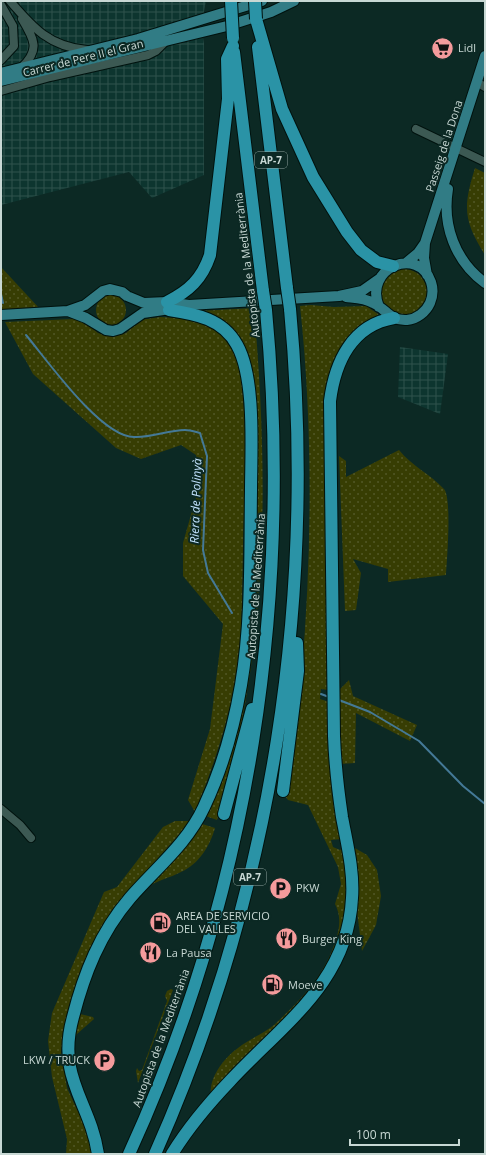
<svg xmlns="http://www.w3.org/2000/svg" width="486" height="1155" font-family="'Open Sans',sans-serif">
<defs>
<pattern id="industrial-grid" width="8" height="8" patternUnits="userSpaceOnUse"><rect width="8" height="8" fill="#0d352f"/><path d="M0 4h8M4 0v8" fill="none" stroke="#2f524c"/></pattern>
<pattern id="grass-dots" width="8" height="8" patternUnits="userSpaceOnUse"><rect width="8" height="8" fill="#373d03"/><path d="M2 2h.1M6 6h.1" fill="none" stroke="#525827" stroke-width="1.8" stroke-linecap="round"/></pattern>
</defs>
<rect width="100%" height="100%" fill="#0c2924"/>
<!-- industrial -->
<path fill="url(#industrial-grid)" d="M1 1H206L201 27 204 43V175L152 198 129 172 1 205Z
M400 347 448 354 440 414 398 397Z"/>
<!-- grass -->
<path fill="url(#grass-dots)" d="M475 168 485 173V255C463 220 463 207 475 168Z
M1 267 39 308 1 310Z
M381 292a23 23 0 1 1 46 0a23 23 0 1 1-46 0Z
M96 310a15 15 0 1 1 30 0a15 15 0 1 1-30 0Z
M311 305 334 307 366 306 378 314 379 317 332 370 328 690 321 689 320 699 329 702 342 839 331 840 333 847 340 850 343 848 349 901 344 929 320 983 211 1094C209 1077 225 1057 238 1048 249 1039 263 1034 274 1025 300 1001 326 974 336 939 340 928 341 915 335 904L341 884 338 867 308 805 288 800 285 796C291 754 299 712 302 670 312 549 313 426 300 306Z
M254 308C269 481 269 653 217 820L203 815 250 650 244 350 199 311Z
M160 317C186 318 212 321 228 343 237 355 241 371 242 386 248 439 244 493 243 546 242 591 243 638 235 682 227 727 212 770 195 812L188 800 210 729 223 624 183 576V543L198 490 196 455 181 445 141 459 116 448 33 374 5 322 74 319 87 324 98 333 111 336 126 333 140 320Z
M399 450C412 466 430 474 444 489 452 498 447 560 446 575L388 582V569L353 559 361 573 356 610 345 611 339 456 346 461V477Z
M349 680 353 696 417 725 410 741 356 713 355 763 340 764 339 716 340 689Z
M175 821H191L112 910 80 976 66 1019 61 1052 67 1088 85 1127 92 1154H66L67 1139 52 1077 48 1041 52 1013 104 892 117 887 163 827Z
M199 823 215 828C210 846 199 864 181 872 170 878 157 880 147 888 110 918 93 970 80 1014L93 1017 94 1019 77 1034 74 1040 75 1022 89 978 120 916Z
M353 847 367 855 377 870 381 896 376 925 362 951 357 911 359 881Z
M171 989 173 990 138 1083 136 1071 137 1068 139 1071 142 1070 167 1001 165 996 167 991Z"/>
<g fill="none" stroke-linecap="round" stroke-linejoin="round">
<!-- stream -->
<path stroke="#447997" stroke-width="2" d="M1 294 3 303
M26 335C47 360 101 437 134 437 151 438 168 430 185 430 190 430 196 432 200 433L207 456 203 550 208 573 232 613
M321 694 329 697
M339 700 370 712 419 741 463 786 485 804"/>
<defs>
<path id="minor" d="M10 1C33 28 50 47 87 50
M1 5 13 26 14 46 1 60
M21 68C41 50 34 39 22 19
M477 82 485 87
M1 91 50 77 148 55 156 51 166 41
M416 129 485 162
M1 809 20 825 31 838"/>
<path id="major" d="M1 73 138 39 262 1
M1 81 227 26 271 12 294 1
M448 189C442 225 455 261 485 283
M425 243 424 258 427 275
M406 263 418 253 425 243 485 56
M346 297C355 298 365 298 373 303 387 309 389 321 407 320 417 319 426 312 430 303 433 296 433 288 431 282 418 245 363 268 379 307
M68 311 86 318 106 330 113 331 120 329 143 313 177 308
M1 315 68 311 85 305 103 291 110 289 122 292 127 296 144 303 167 302 189 305 339 296 362 291 379 279"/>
<path id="highway" d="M256 19 282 109 313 177 347 232 361 250 377 262 393 266
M258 47 287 288
M234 52 263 291
M167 302C189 291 202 279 210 255L228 99 227 59 233 46
M283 791 298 671 297 643
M224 814 252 709
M98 1154C90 1101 56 1078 73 1017 84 974 100 933 130 898 156 868 187 844 204 807 222 769 234 726 241 685 252 621 250 555 251 491 251 452 256 379 237 345 223 319 196 314 169 310
M129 1154C250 890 293 599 266 310
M155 1154C273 889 317 598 290 309
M172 1154C188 1128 209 1103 230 1081 283 1024 348 982 352 898 354 871 347 844 342 817 338 790 335 763 334 736L330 401C335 362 352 325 394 318"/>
</defs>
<!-- minor casing -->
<use href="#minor" stroke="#00120e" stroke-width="10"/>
<!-- major casing -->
<use href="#major" stroke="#00120e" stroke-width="12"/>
<!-- highway casing -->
<use href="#highway" stroke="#00120e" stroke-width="14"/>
<!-- minor -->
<use href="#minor" stroke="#3c5953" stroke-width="8"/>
<!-- major -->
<use href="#major" stroke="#317c85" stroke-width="10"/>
<!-- highway -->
<use href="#highway" stroke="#2a93a6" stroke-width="12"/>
<defs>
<path id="highway-bridge" d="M231 1 233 38
M255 1 256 19
M287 288 290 309
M263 291 266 310"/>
</defs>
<!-- highway-bridge casing -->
<use href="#highway-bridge" stroke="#00120e" stroke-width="14" stroke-linecap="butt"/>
<!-- highway-bridge -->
<use href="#highway-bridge" stroke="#2a93a6" stroke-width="12"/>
</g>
<!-- icons -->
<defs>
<symbol id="supermarket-disc" viewBox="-11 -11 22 22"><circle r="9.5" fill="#f59b9c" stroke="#0c2924"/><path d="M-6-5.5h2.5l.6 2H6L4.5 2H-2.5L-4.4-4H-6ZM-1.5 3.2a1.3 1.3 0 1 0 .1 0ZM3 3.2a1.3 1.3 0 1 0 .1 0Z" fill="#111"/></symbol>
<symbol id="parking-disc" viewBox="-11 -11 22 22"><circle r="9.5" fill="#f59b9c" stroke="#0c2924"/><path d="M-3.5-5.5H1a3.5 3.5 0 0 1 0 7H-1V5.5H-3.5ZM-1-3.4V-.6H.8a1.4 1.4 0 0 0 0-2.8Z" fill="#111"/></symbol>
<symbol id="fuel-disc" viewBox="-11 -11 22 22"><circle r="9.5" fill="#f59b9c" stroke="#0c2924"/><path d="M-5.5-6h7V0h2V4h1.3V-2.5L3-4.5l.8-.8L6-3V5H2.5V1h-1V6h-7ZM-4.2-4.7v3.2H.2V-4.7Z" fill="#111"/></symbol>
<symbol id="restaurant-disc" viewBox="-11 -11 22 22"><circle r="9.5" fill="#f59b9c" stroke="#0c2924"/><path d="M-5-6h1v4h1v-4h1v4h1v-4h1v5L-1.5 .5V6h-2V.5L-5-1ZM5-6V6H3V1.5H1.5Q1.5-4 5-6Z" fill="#111"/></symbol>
</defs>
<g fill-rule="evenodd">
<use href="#supermarket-disc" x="430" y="36" width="25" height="25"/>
<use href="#parking-disc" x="268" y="876" width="25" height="25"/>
<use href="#fuel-disc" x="148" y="910" width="25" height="25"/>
<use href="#restaurant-disc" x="274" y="926" width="25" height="25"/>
<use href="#restaurant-disc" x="138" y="940" width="25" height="25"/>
<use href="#fuel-disc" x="260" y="972" width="25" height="25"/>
<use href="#parking-disc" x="92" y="1048" width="25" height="25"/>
</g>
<g text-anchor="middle" stroke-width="4" stroke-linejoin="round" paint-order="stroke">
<!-- shield labels -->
<g fill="#0c2924" stroke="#90a49f" stroke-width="1">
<rect x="255" y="152" width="32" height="16" rx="3"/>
<rect x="234" y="869" width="32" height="16" rx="3"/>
</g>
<g font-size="10" font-weight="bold" fill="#c8d8d4">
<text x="271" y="164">AP-7</text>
<text x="250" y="881">AP-7</text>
</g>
<!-- poi labels -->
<g font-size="11" fill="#c8d8d4" stroke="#0c2924" text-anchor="start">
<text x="458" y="52">Lidl</text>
<text x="296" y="892">PKW</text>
<text x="176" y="920">AREA DE SERVICIO<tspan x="176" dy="13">DEL VALLES</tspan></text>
<text x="302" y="943">Burger King</text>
<text x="166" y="957">La Pausa</text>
<text x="288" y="989">Moeve</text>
<text x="90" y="1064" text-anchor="end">LKW / TRUCK</text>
</g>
<!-- street labels -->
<g font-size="11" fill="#c8d8d4" stroke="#0c2924">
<text transform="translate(83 58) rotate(-14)" y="4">Carrer de Pere II el Gran</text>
<text transform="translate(444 146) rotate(-72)" y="4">Passeig de la Dona</text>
<text transform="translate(247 265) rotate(-97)" y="4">Autopista de la Mediterrània</text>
<text transform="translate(256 586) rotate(-86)" y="4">Autopista de la Mediterrània</text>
<text transform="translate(161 1038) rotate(-70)" y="4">Autopista de la Mediterrània</text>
</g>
<!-- water labels -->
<g font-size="12" font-style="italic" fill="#c1e1fc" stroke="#0c2924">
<text transform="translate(196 501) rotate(-88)" y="4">Riera de Polinyà</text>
</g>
</g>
<!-- border -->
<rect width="486" height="1155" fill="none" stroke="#c8d8d4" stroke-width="4"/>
<!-- scale -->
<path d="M350 1139v6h109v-6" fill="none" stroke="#c8d8d4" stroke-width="2"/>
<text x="356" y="1139" font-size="12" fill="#c8d8d4" stroke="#0c2924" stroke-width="3" paint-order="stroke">100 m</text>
</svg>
